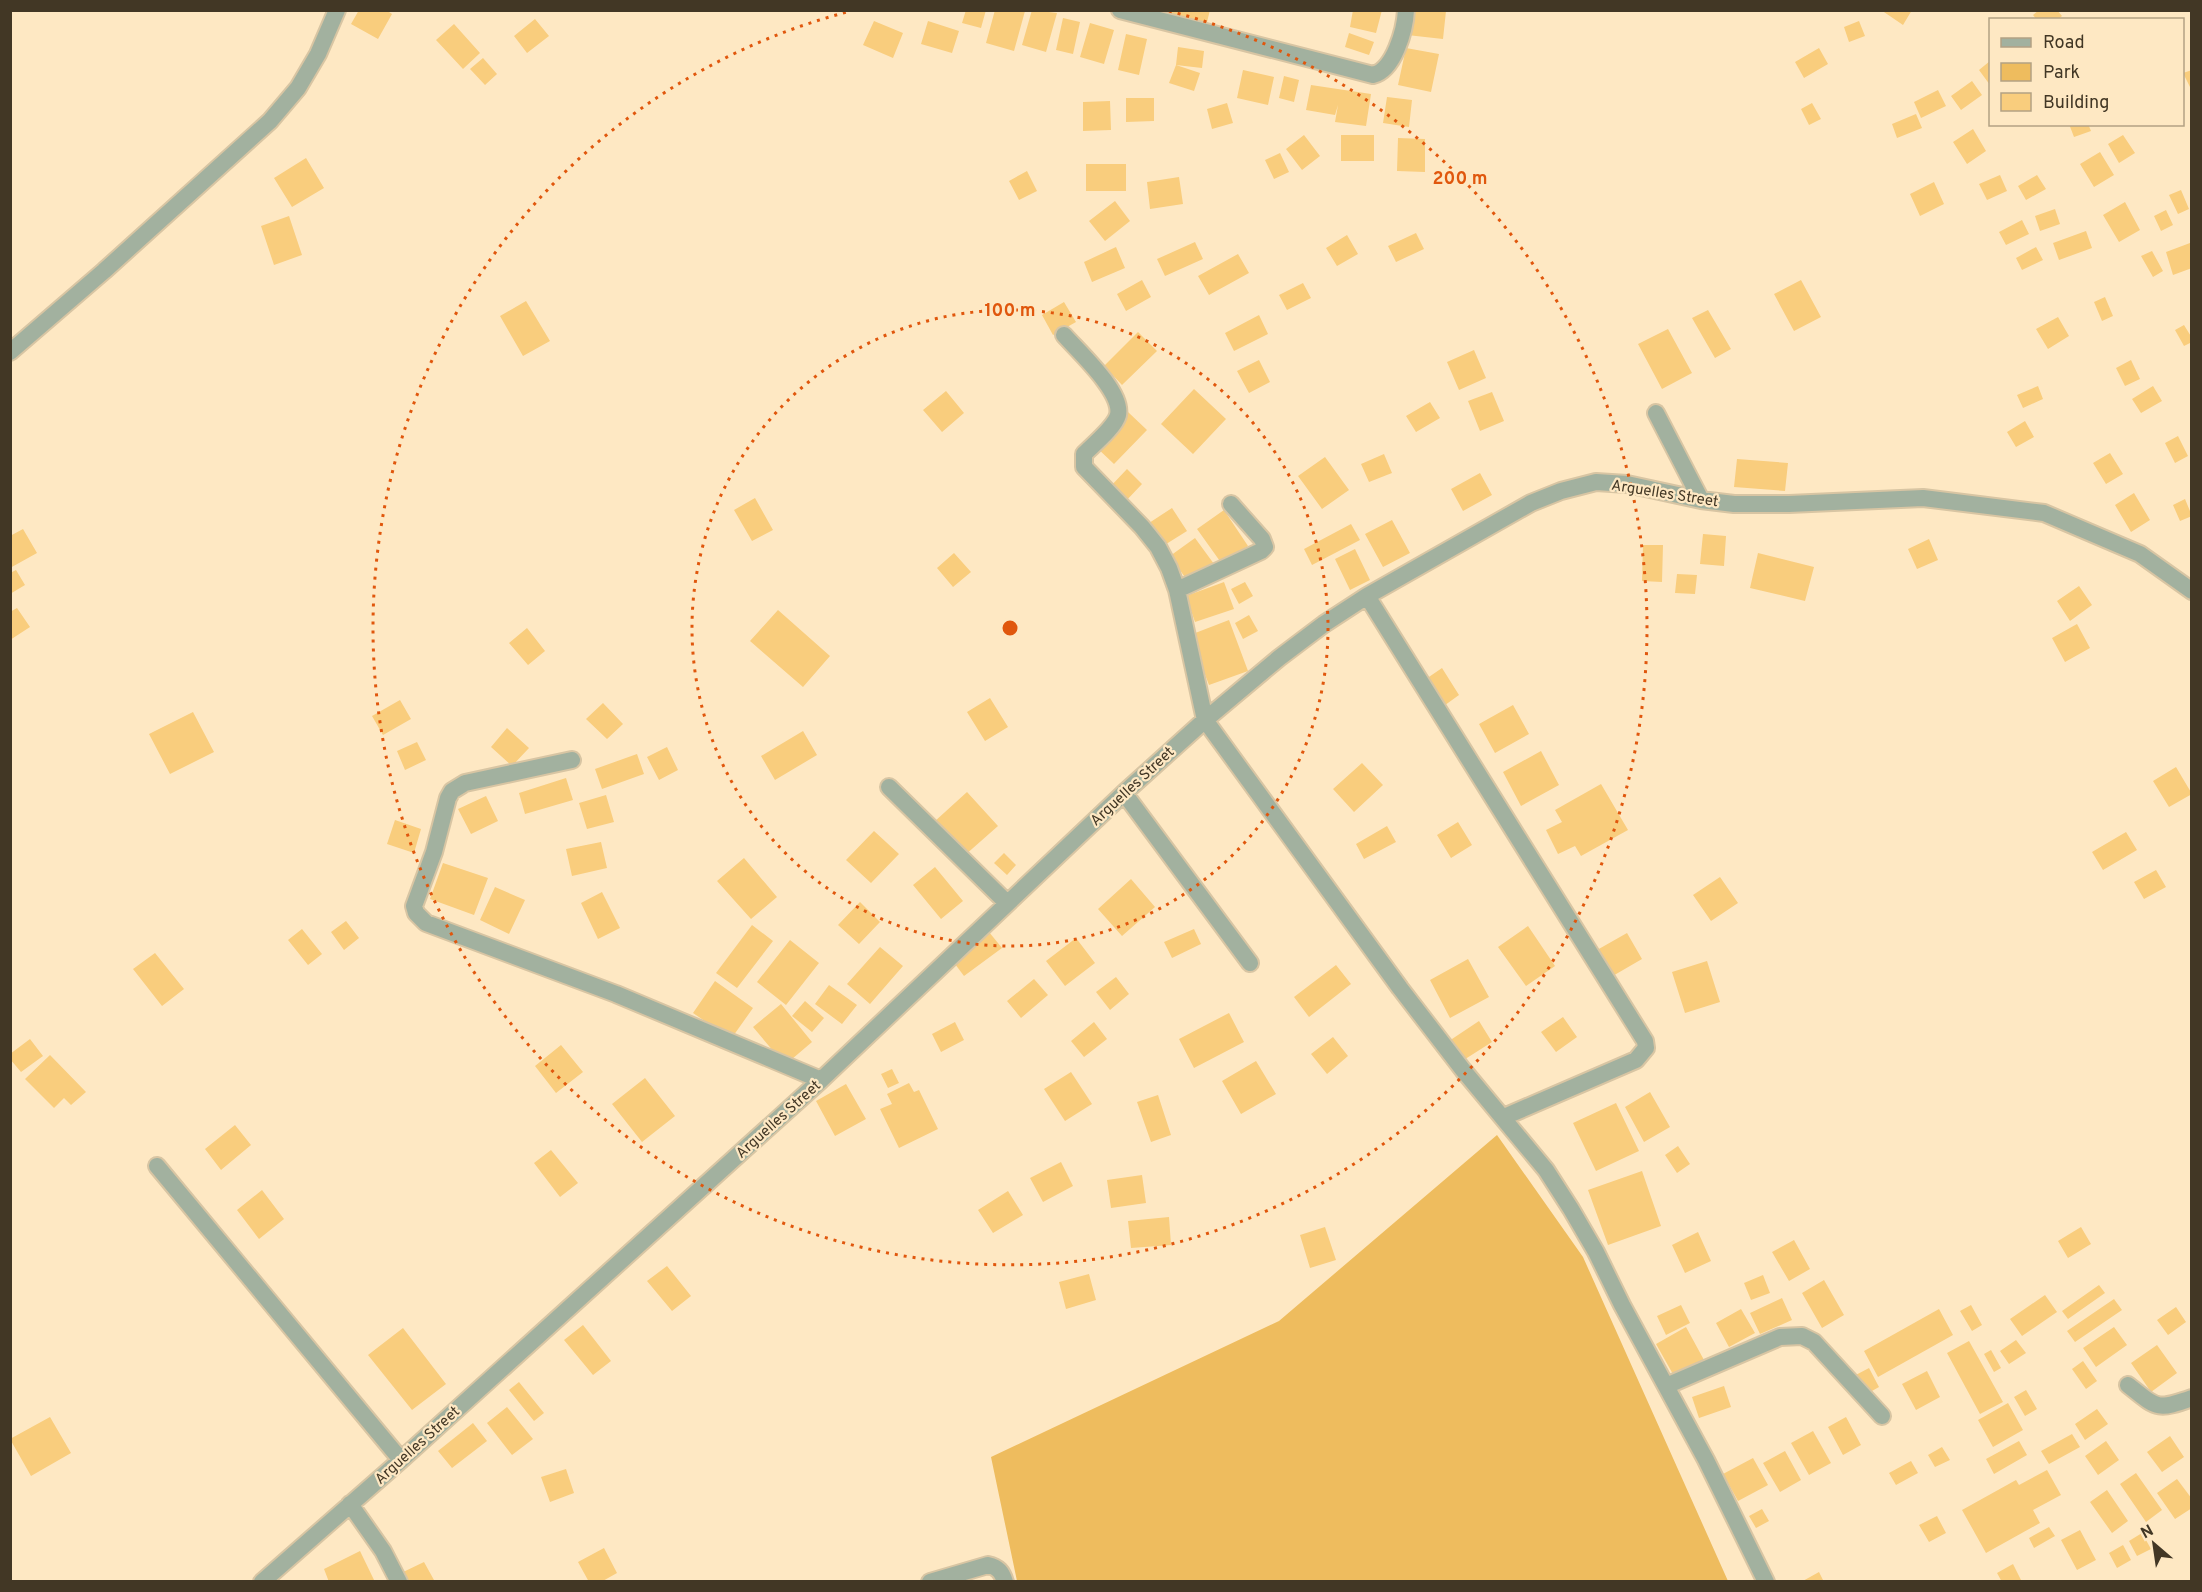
<svg xmlns="http://www.w3.org/2000/svg" width="2202" height="1592" font-family="Overpass,sans-serif">
<rect width="100%" height="100%" fill="#fee8c3"/>
<!-- green -->
<path fill="#eebc5e" d="M1497 1135 1583 1257 1728 1581H1017L991 1457 1279 1321Z"/>
<!-- building -->
<path fill="#f9cd7d" d="M359 10H386L392 14 378 39 351 24Z
M966 10H986L981 28 962 23Z
M995 10 1025 11 1014 51 986 43Z
M1032 10 1057 13 1046 52 1022 45Z
M1171 10H1210L1205 30 1169 23Z
M1353 10H1382L1376 33 1350 27Z
M1410 10 1446 11 1443 39 1407 35Z
M1881 10H1912L1903 25Z
M2039 10H2057L2062 16 2057 20H2037L2033 15Z
M1063 18 1080 22 1073 54 1056 50Z
M535 19 549 36 527 53 514 36Z
M874 21 903 33 893 58 863 45Z
M928 21 959 31 952 53 921 44Z
M1859 21 1865 36 1849 42 1844 27Z
M1090 23 1114 30 1104 64 1080 57Z
M454 24 480 53 463 69 436 40Z
M1349 33 1374 42 1369 55 1345 47Z
M1126 34 1147 39 1139 75 1118 70Z
M1178 47 1204 51 1202 68 1176 65Z
M1406 48 1439 54 1431 92 1398 85Z
M1819 48 1828 64 1804 78 1795 62Z
M483 58 497 74 485 85 470 69Z
M1990 61V85L1979 70Z
M1176 65 1200 73 1194 91 1169 83Z
M1243 70 1274 77 1268 105 1237 98Z
M2192 70V91L2183 73Z
M1284 76 1299 80 1294 102 1279 98Z
M1972 81 1982 95 1961 110 1951 96Z
M1311 85 1371 94 1366 126 1335 122 1338 105 1335 115 1306 110Z
M1938 90 1946 106 1921 118 1914 102Z
M1387 97 1412 100 1409 127 1383 123Z
M1126 98H1154V121L1126 122Z
M1110 101 1111 130 1083 131V102Z
M1227 103 1233 123 1212 129 1207 109Z
M1812 103 1821 119 1809 125 1801 109Z
M1916 114 1922 128 1897 138 1892 124Z
M2069 124H2088L2091 131 2074 137Z
M1973 129 1986 151 1967 164 1953 142Z
M1304 135 1320 156 1302 170 1286 149Z
M1341 135H1374V161H1341Z
M2123 135 2135 153 2119 163 2108 144Z
M1398 138 1425 139V172L1397 171Z
M2100 152 2114 175 2094 187 2080 164Z
M1280 153 1289 172 1274 179 1265 160Z
M306 158 324 188 292 207 274 178Z
M1086 164H1126V191H1086Z
M1027 171 1037 191 1019 200 1009 181Z
M2000 175 2007 191 1987 200 1979 184Z
M2037 175 2046 189 2026 200 2018 186Z
M1179 177 1183 204 1150 209 1147 182Z
M1934 182 1944 204 1920 216 1910 194Z
M2181 190 2189 209 2178 214 2169 195Z
M1115 201 1130 221 1105 241 1089 221Z
M2125 202 2140 230 2119 242 2103 215Z
M2055 209 2060 224 2040 231 2035 216Z
M2166 210 2173 225 2161 231 2154 216Z
M289 216 302 255 274 265 261 226Z
M2022 220 2029 234 2006 245 1999 232Z
M2086 231 2092 248 2059 260 2053 243Z
M1416 233 1424 249 1396 262 1388 246Z
M1347 235 1358 254 1337 266 1326 248Z
M1195 242 1203 259 1165 276 1157 259Z
M2190 243 2192 268 2173 275 2166 252Z
M1116 247 1125 268 1092 282 1084 262Z
M2036 247 2043 260 2022 270 2016 258Z
M2152 251 2163 271 2153 277 2141 256Z
M1238 254 1249 273 1209 295 1198 276Z
M1142 280 1151 297 1126 311 1117 294Z
M1801 280 1821 317 1794 331 1774 294Z
M1303 283 1311 298 1287 310 1279 295Z
M2105 297 2113 316 2102 321 2094 302Z
M526 301 550 341 523 356 500 316Z
M1064 302 1076 322 1053 335 1042 315Z
M1708 310 1731 349 1715 358 1692 318Z
M1259 315 1268 334 1234 351 1225 333Z
M2058 317 2069 336 2048 349 2036 329Z
M2184 325 2192 338V342L2184 346 2175 330Z
M1668 329 1692 373 1662 389 1638 344Z
M1138 332 1157 351 1122 385 1104 366Z
M1474 350 1486 378 1459 390 1447 362Z
M1259 360 1270 382 1249 393 1237 371Z
M2131 360 2140 379 2125 386 2116 368Z
M2038 386 2043 399 2023 408 2017 395Z
M2153 386 2162 401 2141 413 2132 399Z
M1194 389 1226 419 1193 454 1161 424Z
M946 391 964 413 942 432 923 410Z
M1492 392 1504 421 1480 431 1468 401Z
M1430 402 1440 418 1416 432 1406 416Z
M1128 412 1147 430 1114 464 1095 446Z
M2025 421 2034 437 2016 447 2007 432Z
M2178 436 2188 456 2175 463 2165 443Z
M2110 453 2123 474 2106 484 2093 463Z
M1384 454 1392 473 1369 482 1361 464Z
M1325 457 1349 490 1322 509 1298 476Z
M1737 459 1788 463 1785 491 1734 487Z
M1127 469 1142 484 1124 503 1109 488Z
M1480 473 1492 495 1463 511 1451 489Z
M2134 493 2150 520 2131 532 2115 505Z
M755 498 773 530 752 541 734 510Z
M2185 499 2192 516 2180 521 2173 505Z
M1172 508 1187 531 1163 546 1149 523Z
M1224 510 1248 546 1222 564 1197 529Z
M1392 520 1410 553 1383 567 1365 534Z
M1351 524 1360 540 1312 565 1304 549Z
M23 529 37 553 10 568V536Z
M1703 534 1726 536 1724 566 1700 564Z
M1195 538 1214 564 1189 583 1170 556Z
M1929 539 1938 560 1917 569 1908 549Z
M1643 545H1663L1662 582 1642 581Z
M1355 549 1370 580 1350 590 1335 559Z
M954 553 971 572 953 587 937 568Z
M1758 553 1814 567 1805 601 1750 588Z
M16 570 25 585 10 594V573Z
M1677 574 1697 575 1695 594 1675 593Z
M1224 582 1234 609 1195 622 1186 596Z
M1245 582 1253 596 1239 604 1231 589Z
M2079 586 2092 605 2070 621 2057 601Z
M17 608 30 627 10 640V612Z
M778 610 830 656 803 687 750 641Z
M1249 615 1258 631 1243 639 1235 623Z
M1229 620 1248 671 1209 685 1190 635Z
M2077 624 2090 648 2065 662 2052 638Z
M527 628 545 651 528 665 509 643Z
M1442 668 1459 695 1441 708 1423 681Z
M990 698 1008 727 985 741 967 712Z
M400 700 411 719 383 735 372 716Z
M603 703 623 724 607 739 586 719Z
M1513 705 1529 734 1495 753 1479 724Z
M193 712 214 752 170 774 149 734Z
M507 728 529 748 512 766 491 747Z
M803 731 817 755 775 780 761 756Z
M417 742 426 760 405 770 397 751Z
M667 747 678 770 659 780 647 757Z
M1541 751 1559 785 1521 806 1503 772Z
M637 754 644 774 602 789 595 769Z
M1362 763 1383 785 1354 812 1333 789Z
M2176 767 2192 794 2169 807 2153 781Z
M566 778 573 800 525 814 519 793Z
M1601 784 1628 830 1581 856 1575 846 1558 854 1546 830 1562 822 1555 810Z
M967 792 998 826 964 856 934 822Z
M606 795 614 822 587 829 579 803Z
M486 796 498 821 471 834 458 809Z
M395 820 421 829 414 853 387 844Z
M1458 822 1472 845 1451 858 1437 835Z
M1387 826 1396 842 1364 859 1356 844Z
M874 831 899 854 871 883 846 860Z
M2126 832 2137 850 2103 870 2092 852Z
M601 842 607 868 572 876 566 849Z
M1004 853 1016 865 1007 875 994 863Z
M744 858 777 897 751 919 717 881Z
M443 863 488 878 474 915 430 899Z
M935 867 963 901 941 919 913 885Z
M2156 870 2166 887 2144 899 2134 882Z
M1720 877 1738 903 1711 921 1693 895Z
M1131 879 1155 907 1122 936 1098 909Z
M495 887 525 900 509 934 480 920Z
M602 892 620 928 598 939 581 903Z
M860 902 880 922 859 944 838 925Z
M346 921 359 938 344 950 331 932Z
M752 925 773 941 737 988 716 973Z
M1528 926 1555 966 1526 986 1498 947Z
M302 929 322 954 308 965 288 940Z
M1194 929 1201 944 1172 958 1164 942Z
M989 932 1002 948 964 976 952 960Z
M1627 933 1642 959 1611 977 1597 950Z
M1076 938 1095 963 1065 986 1046 961Z
M790 940 819 963 786 1005 757 982Z
M880 947 903 966 870 1004 847 984Z
M155 953 184 989 162 1006 133 969Z
M1468 959 1489 997 1450 1018 1430 980Z
M1707 961 1720 1002 1685 1013 1672 972Z
M1336 965 1351 984 1309 1017 1294 997Z
M1116 977 1129 994 1110 1010 1096 992Z
M1034 979 1048 995 1021 1018 1007 1001Z
M715 981 753 1008 731 1039 693 1013Z
M829 985 857 1005 842 1024 815 1004Z
M805 1001 824 1018 812 1032 792 1016Z
M781 1004 812 1042 785 1065 753 1027Z
M1229 1013 1244 1042 1194 1068 1179 1039Z
M1563 1017 1577 1037 1556 1052 1541 1032Z
M1479 1021 1492 1042 1459 1063 1446 1043Z
M955 1022 964 1040 941 1052 932 1034Z
M1094 1022 1107 1039 1084 1057 1071 1041Z
M1333 1037 1348 1056 1327 1074 1311 1054Z
M30 1039 43 1056 21 1072 10 1059V1054Z
M561 1045 583 1072 556 1093 535 1066Z
M50 1055 86 1092 71 1105 64 1098 54 1108 25 1079Z
M1256 1061 1276 1094 1241 1114 1222 1081Z
M892 1069 899 1083 888 1088 881 1074Z
M1071 1072 1092 1104 1065 1121 1044 1089Z
M645 1078 675 1116 642 1142 612 1104Z
M909 1083 914 1092 919 1090 938 1129 899 1148 880 1109 892 1104 887 1094Z
M846 1084 866 1119 835 1136 816 1101Z
M1650 1092 1670 1127 1644 1142 1625 1107Z
M1158 1095 1171 1135 1151 1142 1137 1102Z
M1616 1103 1639 1151 1596 1171 1573 1123Z
M235 1125 251 1145 221 1170 205 1149Z
M1678 1146 1690 1164 1677 1173 1665 1155Z
M551 1150 578 1183 560 1197 534 1163Z
M1061 1162 1073 1186 1043 1202 1030 1178Z
M1642 1171 1661 1226 1608 1245 1588 1190Z
M1142 1175 1146 1203 1111 1208 1107 1180Z
M262 1190 284 1219 259 1239 237 1210Z
M1008 1191 1023 1215 993 1233 978 1210Z
M1169 1217 1171 1245 1131 1248 1128 1221Z
M1325 1227 1336 1260 1310 1268 1300 1235Z
M2081 1227 2091 1244 2068 1258 2058 1241Z
M1698 1232 1711 1261 1685 1273 1672 1245Z
M1794 1240 1810 1269 1789 1281 1772 1252Z
M667 1266 691 1296 672 1311 647 1281Z
M1089 1274 1096 1300 1066 1309 1059 1282Z
M1763 1275 1770 1293 1751 1300 1744 1283Z
M1824 1280 1844 1315 1822 1328 1802 1293Z
M2099 1285 2105 1293 2068 1319 2062 1311Z
M2045 1295 2057 1312 2022 1336 2010 1319Z
M1782 1298 1792 1320 1760 1334 1750 1313Z
M2114 1299 2122 1310 2075 1342 2067 1331Z
M1681 1305 1690 1323 1666 1335 1657 1316Z
M1971 1305 1982 1325 1972 1331 1960 1311Z
M2176 1307 2186 1322 2168 1335 2157 1320Z
M1741 1309 1755 1333 1729 1347 1716 1323Z
M1939 1309 1953 1335 1878 1377 1864 1351Z
M583 1325 611 1361 593 1375 564 1340Z
M1686 1327 1704 1360 1674 1376 1656 1344Z
M2114 1327 2127 1345 2096 1367 2083 1348Z
M403 1328 446 1384 412 1410 368 1355Z
M2016 1340 2026 1353 2009 1364 2000 1351Z
M1969 1341 2003 1402 1980 1414 1947 1353Z
M2157 1345 2177 1373 2151 1392 2131 1363Z
M1991 1350 2001 1368 1994 1372 1984 1354Z
M2083 1361 2097 1381 2086 1389 2072 1369Z
M1869 1368 1879 1387 1863 1396 1852 1377Z
M1927 1371 1940 1397 1916 1410 1902 1384Z
M519 1382 544 1413 534 1421 509 1390Z
M1724 1386 1731 1407 1699 1418 1692 1397Z
M2026 1390 2037 1409 2025 1416 2014 1397Z
M2008 1403 2023 1430 1993 1447 1978 1420Z
M507 1407 533 1439 512 1455 487 1423Z
M2097 1409 2108 1424 2085 1440 2075 1424Z
M50 1417 71 1453 31 1476 10 1439Z
M1846 1417 1861 1445 1843 1455 1828 1427Z
M473 1423 487 1441 452 1468 438 1451Z
M1813 1431 1831 1463 1809 1475 1791 1443Z
M2072 1434 2080 1447 2049 1464 2041 1451Z
M2170 1436 2184 1457 2162 1472 2147 1452Z
M2019 1441 2027 1455 1994 1474 1986 1459Z
M2106 1441 2119 1460 2098 1475 2085 1456Z
M1942 1447 1950 1460 1935 1467 1928 1455Z
M1785 1451 1801 1480 1780 1492 1763 1463Z
M1753 1458 1768 1485 1738 1501 1723 1474Z
M1911 1461 1918 1473 1896 1485 1889 1473Z
M566 1469 574 1493 550 1502 541 1477Z
M2047 1470 2061 1495 2033 1510 2040 1523 1986 1553 1962 1510 2016 1480 2019 1485Z
M2136 1473 2162 1510 2146 1522 2120 1484Z
M2177 1479 2192 1499V1508L2175 1519 2157 1493Z
M2107 1490 2128 1521 2112 1533 2090 1502Z
M1762 1509 1769 1521 1756 1528 1749 1516Z
M1937 1516 1946 1533 1929 1542 1919 1525Z
M2049 1527 2055 1536 2034 1548 2029 1538Z
M2080 1530 2096 1560 2077 1570 2061 1540Z
M2142 1533 2151 1549 2137 1556 2129 1541Z
M2123 1545 2131 1560 2117 1568 2109 1553Z
M604 1548 617 1573 601 1582H589L578 1562Z
M360 1551 375 1582H329L324 1569Z
M424 1562 434 1580 403 1582 399 1574Z
M2013 1564 2022 1582H2002L1997 1573Z
M1819 1572 1824 1582H1801Z"/>
<g fill="none" stroke-linecap="round" stroke-linejoin="round">
<defs>
<path id="minor" d="M1120 10 1373 75C1394 70 1405 30 1406 10
M1064 335C1079 352 1123 392 1118 415 1115 427 1093 445 1084 454V467L1142 527 1158 547 1169 568 1177 590 1205 720 1400 988 1463 1070 1546 1170 1571 1209 1596 1252 1622 1305 1706 1460 1766 1582
M10 352 104 271 270 121 298 88 318 54 337 10
M1656 413 1701 500
M1177 590 1261 551 1265 547 1262 539 1231 504
M1367 596 1645 1041 1646 1048 1636 1060 1504 1117
M572 760 465 783 452 791 448 798 434 852 414 906 416 913 426 923 616 994 821 1080
M889 787 1007 903
M1124 793 1250 963
M157 1166 401 1460
M2128 1385C2157 1408 2156 1411 2192 1398
M1666 1386 1780 1337 1802 1336 1814 1342 1882 1416
M350 1504 383 1551 399 1582
M262 1582 401 1460 821 1080 1124 793 1205 720 1279 658 1324 624 1367 596 1531 503 1561 491 1596 482 1627 484 1701 500 1734 504H1789L1923 498 2044 513 2140 554 2192 591
M930 1582 988 1565C998 1567 1002 1572 1005 1582"/>
</defs>
<!-- minor casing -->
<use href="#minor" stroke="#d8c5a3" stroke-width="20"/>
<!-- minor -->
<use href="#minor" stroke="#a2b19f" stroke-width="16"/>
</g>
<!-- distance rings -->
<g fill="none" stroke="#e0570d" stroke-width="3" stroke-dasharray="3 6">
<circle cx="1010" cy="628" r="318"/>
<path d="M1169 11A637 637 0 1 1 851 11"/>
</g>
<g text-anchor="middle" stroke-width="4.5" stroke-linejoin="round" paint-order="stroke">
<!-- street labels -->
<g font-size="15" fill="#423725" stroke="#fee8c3">
<text transform="translate(1665 493) rotate(9)" y="5">Arguelles Street</text>
<text transform="translate(1132 786) rotate(-43)" y="5">Arguelles Street</text>
<text transform="translate(778 1119) rotate(-42)" y="5">Arguelles Street</text>
<text transform="translate(417 1445) rotate(-42)" y="5">Arguelles Street</text>
</g>
</g>
<circle cx="1010" cy="628" r="9" fill="#e0570d" stroke="#fee8c3" stroke-width="3"/>
<g font-size="18" text-anchor="middle" font-weight="bold" fill="#e0570d" stroke="#fee8c3" stroke-width="4.5" stroke-linejoin="round" paint-order="stroke">
<text x="1460" y="184">200 m</text>
<text x="1010" y="316">100 m</text>
</g>
<!-- border -->
<rect width="2202" height="1592" fill="none" stroke="#423725" stroke-width="24"/>
<!-- legend -->
<rect x="1989" y="18" width="195" height="108" fill="#fee8c3" stroke="#b3a184" stroke-width="1.5"/>
<rect x="2001" y="38" width="30" height="9" fill="#a2b19f" stroke="#b3a184" stroke-width="1.5"/>
<text x="2043" y="48" font-size="18" fill="#423725">Road</text>
<rect x="2001" y="63" width="30" height="18" fill="#eebc5e" stroke="#b3a184" stroke-width="1.5"/>
<text x="2043" y="78" font-size="18" fill="#423725">Park</text>
<rect x="2001" y="93" width="30" height="18" fill="#f9cd7d" stroke="#b3a184" stroke-width="1.5"/>
<text x="2043" y="108" font-size="18" fill="#423725">Building</text>
<!-- north arrow -->
<g transform="translate(2154 1544) rotate(331)" stroke="#fee8c3" stroke-width="4.5" paint-order="stroke">
<path d="M0-4.5L10 22L0 15L-10 22Z" fill="#423725"/>
<text y="-9" font-size="16" font-weight="bold" text-anchor="middle" fill="#423725">N</text>
</g>
</svg>
